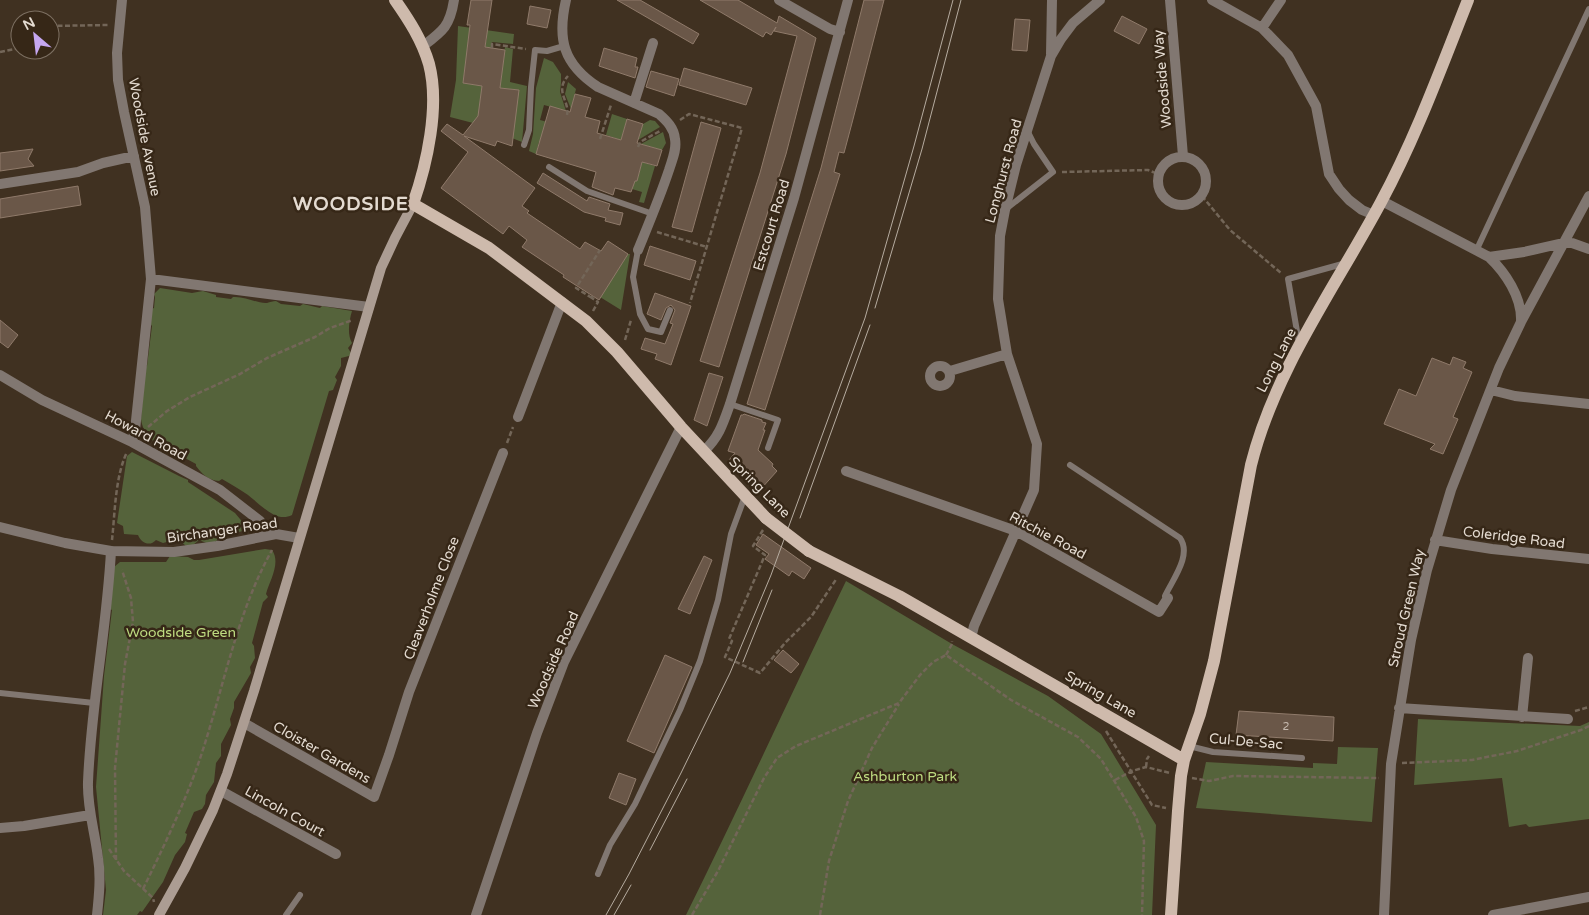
<svg xmlns="http://www.w3.org/2000/svg" width="1589" height="915" font-family="'Varela Round',sans-serif">
<rect width="100%" height="100%" fill="#403121"/>
<!-- green -->
<path fill="#55633b" d="M458 26 514 34 513 44 492 42 491 48 485 47 487 37 469 35 467 51 473 52 466 60 463 83 486 86 485 92 519 90 500 88 505 47 513 49 510 82 527 86 522 142 473 123 450 117 456 80Z
M544 58 553 62 561 74V83L560 92 566 111 544 105 540 120 555 124 549 145 539 142 536 154 529 151 533 134 536 88Z
M568 82 576 89 571 109 565 94Z
M612 114 627 119 621 140 606 135Z
M650 120 655 121 660 127 638 140 643 124Z
M663 132 666 143 662 150 641 144Z
M642 162 655 166 644 203 639 202 642 192 632 189 634 181H637Z
M628 254H630L621 310 600 297Z
M160 288 192 293 203 291 216 295V297L231 299 233 297C245 296 258 304 267 303 270 302 273 301 276 301L281 304 300 306 303 304 320 308 322 306 352 311C349 321 347 334 352 343L348 348 351 353 349 356 341 358V366L335 377 337 380 333 390 329 391 292 515C275 524 259 502 245 493 238 488 230 484 222 479L219 481C208 480 203 475 196 466V464L150 439C145 432 142 427 141 419L145 367 147 366 152 326 150 323 151 309 154 308 155 297 154 294Z
M132 452 179 476 188 480V482L235 513 245 525 243 531 222 536 215 542 209 544 199 540 193 545 186 546 178 539 163 543 156 540C150 547 141 543 138 535L124 534 123 526 117 523 127 456Z
M265 549 272 550C281 563 270 580 266 594L268 597 263 602 252 643 254 646 255 658 250 667 251 673 234 702V708L230 719 231 725 221 744V756L216 763 214 782 206 795 205 804 202 809 194 812 185 833 187 834 185 842 175 855 163 882 142 912 140 911 137 915H103L106 890 96 787 104 676 112 610 110 609C113 594 112 581 114 567L120 562H166L170 556 188 557 194 560H199Z
M846 581 952 644 1048 696 1101 734 1156 825 1152 915H686C741 804 792 692 846 581Z
M1418 719 1580 726 1589 722V819L1529 827 1526 824 1509 827 1502 778 1414 785Z
M1338 747 1378 748 1372 822 1196 808 1206 762 1313 768V763L1337 764Z"/>
<!-- building -->
<path fill="#6a5748" stroke="#8f7a6a" d="M471 0H492L485 47 505 50 500 88 519 90 512 146 497 141 495 146 464 136 535 188 522 206 529 211 527 213 580 249 585 242 601 251 608 241 628 254 599 300 563 277 564 275 522 247 527 240 509 226 503 234 441 188 468 152 441 131 447 124 463 135 478 116 482 86 463 83 470 25H467Z
M617 0H640L699 34 693 44Z
M700 0H738L777 23 779 16 816 38 786 154 719 367 700 361 760 173 797 36 774 31 776 27 771 35 766 32 763 37Z
M864 0H884L852 123 844 153 839 152 834 172 840 174 765 410 747 404 821 168Z
M530 6 551 10 547 28 527 24Z
M1122 16 1147 29 1139 44 1114 31Z
M1015 19 1030 20 1027 51 1012 50Z
M604 48 637 58 635 67H638L635 78 599 66Z
M684 68 752 88 746 105 679 85Z
M651 71 679 79 674 96 646 87Z
M575 94 591 98 585 117 600 121 597 133 621 140 627 119 643 124 637 143 662 150 657 166 642 162 637 181H635L631 192 615 188 613 195 592 187 596 172 536 154 550 106 570 112Z
M701 122 721 128 692 232 672 227Z
M33 149 28 159 34 166 0 171V153Z
M543 173 587 201 589 197 610 204 608 210 623 213 620 225 605 221 606 218 584 212 537 183Z
M78 186 81 205 0 218V199Z
M650 246 696 261 690 280 644 265Z
M655 293 691 306 671 365 655 359 657 354 641 349 645 338 665 344 673 324 670 323 675 310 671 305 666 308 661 320 647 314Z
M0 320 18 335 8 348 0 342Z
M1453 357 1466 362 1463 368 1472 372 1453 417 1458 419 1443 454 1430 449 1435 444 1384 424 1399 389 1416 396 1432 358 1450 365Z
M709 373 723 377 707 426 694 420Z
M744 414 762 420V422L766 423 763 430H765L758 450 773 464 772 466 777 471 760 490 729 460 735 453 728 451 741 415H743Z
M763 534 811 568 804 579 792 571 789 576 765 559 769 554 756 545Z
M704 556 712 560 690 614 678 609Z
M783 650 799 664 791 673 774 660Z
M665 655 692 667 654 753 627 741Z
M1239 711 1334 717 1333 741 1236 735Z
M619 773 636 779 626 805 609 798Z"/>
<g fill="none" stroke-linecap="round" stroke-linejoin="round">
<!-- path -->
<path stroke="#736658" stroke-width="2.5" stroke-dasharray="5 2.5" stroke-linecap="butt" d="M50 26 108 25
M492 48V44L526 49
M0 52 20 48
M567 115C570 101 554 91 568 76
M680 120 689 114 742 128 690 303
M600 139 611 105
M638 147 640 142 660 131
M1062 172 1148 170 1158 174
M1202 196 1230 230 1281 273
M657 232 707 247
M592 298 576 288 600 250
M593 311 598 302 592 298 593 296
M625 340 631 320
M148 427 167 411 190 397 240 374 267 358 315 337 330 328 353 320
M507 443 513 427
M763 530 753 546 765 555 729 639 732 641 725 657 760 673 785 643 811 617 837 578
M112 540C115 513 115 477 127 452
M946 655 952 644V641
M1575 711 1589 707
M1106 731 1152 805 1166 808
M1402 763 1472 760 1517 751 1581 730 1589 726
M1146 767 1147 759 1149 756
M1192 778 1209 781 1233 776 1379 778
M1115 780 1132 771 1146 767 1170 773
M109 849 124 871 153 898 154 902
M116 860 115 768 125 664 133 622 131 598 122 570
M143 889C162 850 181 811 196 770 222 698 234 618 272 550
M692 915 718 871 764 778 777 758 796 746 899 703 920 675 933 662 946 655 1011 700 1078 737 1101 759 1136 817 1144 841 1142 915
M820 915 829 861 848 801 872 748 899 704"/>
<!-- service -->
<path stroke="#817771" stroke-width="6" d="M524 145 529 130 531 87 535 50 547 51 564 46
M549 167 587 191 653 214
M1006 209 1053 172 1034 144 1027 130
M1477 249 1589 9
M638 250 633 277 640 314 648 329 661 332 670 310
M1299 343 1288 279 1346 263
M730 404 778 420 768 448
M1070 465 1180 538C1192 555 1173 579 1165 596L1168 598
M0 693 94 703
M1189 746 1213 752 1302 758
M598 874 610 845 635 804 680 710 700 661 718 600 731 534 745 496
M286 915 300 895"/>
<!-- minor -->
<path stroke="#817771" stroke-width="10" d="M122 0 117 53 118 80 124 112 145 207 151 279 135 430 132 442
M566 0C557 39 563 64 598 87L659 114C667 121 674 128 675 139 677 150 672 160 669 170 660 197 649 223 638 250
M779 0 830 29 840 32
M1170 0 1183 156
M1212 0 1262 28 1288 55 1316 106 1329 174 1339 189 1349 200 1362 210 1374 215
M1262 28 1281 0
M423 46C443 31 450 26 454 0
M1051 54 1052 0
M634 103 653 43
M1158 181a24 24 0 1 1 48 0a24 24 0 1 1-48 0Z
M0 184 78 172 103 163 134 156
M1382 201 1489 257
M151 279 369 307
M1521 321C1522 297 1505 272 1489 257L1524 252 1563 243H1572L1589 249
M930 376a10 10 0 1 1 20 0a10 10 0 1 1-20 0Z
M950 371 1007 354
M0 375 42 400 132 442 220 490 260 521 270 534
M1491 390 1515 396 1589 404
M518 417 562 302
M704 451C719 437 723 424 730 404L794 198 848 0
M846 471 1016 531 1159 612 1168 598
M1435 540 1492 549 1589 559
M971 638 974 626 1034 490 1037 444 1007 354 998 299 1000 236 1005 210 1016 165 1051 56 1061 39 1073 23 1100 0
M1399 708 1568 719
M1522 717 1528 658
M244 723 374 797 389 755 409 692 503 453
M221 791 336 854
M0 828 24 826 90 815
M97 915C99 896 101 876 98 858 95 832 87 808 88 782 91 704 107 628 111 551
M476 915 537 733 564 662 681 427
M1384 915 1391 764 1411 640 1427 570 1451 490 1499 368 1521 322 1589 196
M1493 915 1589 897"/>
<!-- tertiary -->
<path stroke="#817771" stroke-width="10" d="M0 527 65 543 111 551 174 552 217 546 276 534 299 538"/>
<!-- secondary -->
<path stroke="#ac9d93" stroke-width="10" d="M159 915 185 868 213 810 227 774 254 691 381 268 395 238 413 204"/>
<!-- primary -->
<path stroke="#cebaac" stroke-width="12" d="M395 0C409 20 422 40 429 64 440 106 427 164 413 204L489 248 586 321 617 352 681 427 766 518
M809 551 899 596 1184 760
M1171 915 1178 811 1181 776 1184 760 1200 714 1214 661 1251 465C1275 369 1335 288 1381 202 1416 137 1441 68 1468 0"/>
<!-- tram -->
<path stroke="#b6aca0" stroke-width="1" d="M875 308 922 149 961 0
M800 518 870 325
M743 662 772 590
M650 850 687 779
M606 915 629 874 681 773 730 673 771 575 865 318 914 146 953 0
M614 915 631 885"/>
<!-- primary-bridge -->
<path stroke="#cebaac" stroke-width="12" d="M766 518 809 551"/>
</g>
<g text-anchor="middle" stroke-width="5" stroke-linejoin="round" paint-order="stroke">
<!-- number labels -->
<g font-size="11" fill="#c6baaf">
<text x="1286" y="730">2</text>
</g>
<!-- street labels -->
<g font-size="14" fill="#e4dbd1" stroke="#362717">
<text transform="translate(1162 79) rotate(-95)" y="5">Woodside Way</text>
<text transform="translate(145 137) rotate(79)" y="5">Woodside Avenue</text>
<text transform="translate(1003 171) rotate(-75)" y="5">Longhurst Road</text>
<text transform="translate(771 225) rotate(-73)" y="5">Estcourt Road</text>
<text transform="translate(1276 360) rotate(-63)" y="5">Long Lane</text>
<text transform="translate(146 435) rotate(28)" y="5">Howard Road</text>
<text transform="translate(760 487) rotate(45)" y="5">Spring Lane</text>
<text transform="translate(222 530) rotate(-8)" y="5">Birchanger Road</text>
<text transform="translate(1048 535) rotate(28)" y="5">Ritchie Road</text>
<text transform="translate(1514 537) rotate(7)" y="5">Coleridge Road</text>
<text transform="translate(431 598) rotate(-69)" y="5">Cleaverholme Close</text>
<text transform="translate(1406 608) rotate(-77)" y="5">Stroud Green Way</text>
<text transform="translate(553 660) rotate(-66)" y="5">Woodside Road</text>
<text transform="translate(1101 694) rotate(30)" y="5">Spring Lane</text>
<text transform="translate(1246 741) rotate(5)" y="5">Cul-De-Sac</text>
<text transform="translate(322 752) rotate(30)" y="5">Cloister Gardens</text>
<text transform="translate(285 811) rotate(29)" y="5">Lincoln Court</text>
</g>
<!-- park labels -->
<g font-size="14" fill="#bedc81" stroke="#362717">
<text x="181" y="637">Woodside Green</text>
<text x="905" y="781">Ashburton Park</text>
</g>
<!-- district labels -->
<g font-size="19" font-weight="bold" letter-spacing="1" fill="#e4dbd1" stroke="#362717">
<text x="351" y="210">WOODSIDE</text>
</g>
</g>
<!-- north arrow -->
<g transform="translate(35 35) rotate(332)"><circle r="24" fill="#362717" stroke="#7c6f61"/>
<path d="M0-4L9 19L0 12L-9 19Z" fill="#c5a7f1"/>
<text y="-8" font-size="14" font-weight="bold" text-anchor="middle" fill="#e4dbd1">N</text>
</g>
</svg>
